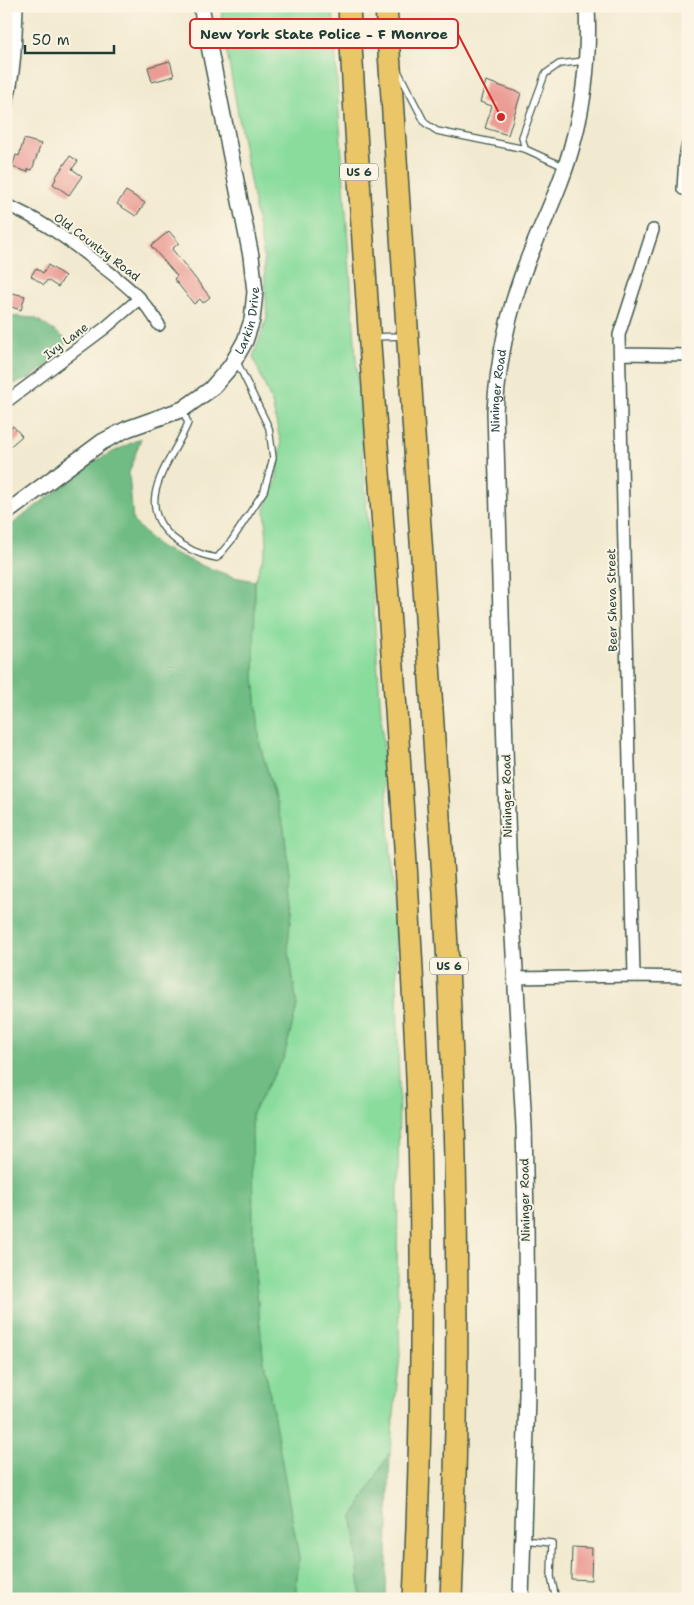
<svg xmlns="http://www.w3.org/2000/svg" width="694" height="1605" font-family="'Shantell Sans',sans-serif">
<rect width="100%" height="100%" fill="#fcf5e5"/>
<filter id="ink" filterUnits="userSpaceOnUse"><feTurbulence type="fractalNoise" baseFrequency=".02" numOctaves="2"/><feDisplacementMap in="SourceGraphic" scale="10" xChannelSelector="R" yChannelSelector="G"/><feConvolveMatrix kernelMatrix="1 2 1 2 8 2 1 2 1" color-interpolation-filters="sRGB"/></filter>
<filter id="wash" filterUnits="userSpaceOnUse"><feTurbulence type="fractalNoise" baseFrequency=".0096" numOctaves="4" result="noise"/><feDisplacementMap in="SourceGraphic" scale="20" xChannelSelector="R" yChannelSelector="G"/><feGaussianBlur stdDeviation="1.12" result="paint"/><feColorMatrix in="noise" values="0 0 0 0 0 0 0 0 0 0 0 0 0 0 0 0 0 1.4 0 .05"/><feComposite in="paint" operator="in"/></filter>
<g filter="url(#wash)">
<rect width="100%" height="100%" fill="#f2ead0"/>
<!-- green -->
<path fill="#8adc9d" stroke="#548c68" d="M223 6 333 7 338 99 396 929 399 1088 397 1276 400 1355 390 1452 353 1517 361 1599H295L299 1558 263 1356 253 1252 252 1113 284 1057 297 1006 288 945 292 901 284 829 260 745 254 676 255 581 267 545 265 509 276 482 281 444 272 403 253 357 267 318 264 258 221 19Z"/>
<!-- forest -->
<path fill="#6fbc84" stroke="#477c5c" d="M6 316 35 318 66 339 65 353 30 378 6 387Z
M141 438 129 473 133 521 158 546 203 566 234 577 255 581 254 676 260 745 284 829 292 901 288 945 297 1006 284 1057 252 1113 253 1252 263 1356 299 1558 295 1599H6V531L11 525 97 460Z
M390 1452 386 1599H361L353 1517Z"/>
<g id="blocks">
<!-- building -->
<path fill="#eb9c95" d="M170 61 174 76 152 82 148 67Z
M486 81 521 93 508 135 485 128 492 106 480 102Z
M24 139 41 144 32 170 28 169V172L12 167 16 155 19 156Z
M70 156 78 161 72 169 82 176 69 195 53 184 56 179 55 178Z
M126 191 145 203 136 216 117 204Z
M169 231 179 243 172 249 210 297 203 303 200 299 194 304 174 279 177 276 151 246Z
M48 265 65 276 58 287 47 280 44 285 31 276 36 268 43 273Z
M12 293 25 296 21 310 8 306Z
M13 426 22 436 6 450V432Z
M572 1547 592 1548 591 1580 571 1579Z"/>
</g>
</g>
<g filter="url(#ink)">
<use href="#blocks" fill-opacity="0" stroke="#3f574b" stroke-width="1"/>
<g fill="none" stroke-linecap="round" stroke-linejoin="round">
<defs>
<path id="service" d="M398 71 425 123 437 131 525 149
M565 167 525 149 522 137 545 74 559 64 584 61
M373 337 403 336
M183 411 188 423C173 460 131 501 172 537 186 549 199 555 217 558L232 540 264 491 273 458 269 428 236 360
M524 1540 552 1543 551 1577 556 1599"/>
<path id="minor" d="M6 108C15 75 16 41 17 6
M683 189 685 158 688 143
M6 205C38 218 64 237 91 258 117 278 143 296 159 325
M620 354 688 355
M6 402 105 328 140 298
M634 976 619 335 653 230
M515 978 634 976 688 977"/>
<g id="tertiary">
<path id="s1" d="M6 513 102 442 127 429 183 409 211 389 231 366 245 341 252 320 255 292 251 256 201 6"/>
<path id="s2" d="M521 1599 527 1394 526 1219 524 1126 508 849 495 411C498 363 507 316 524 270 540 227 562 186 573 142 585 99 589 51 587 6"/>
</g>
<path id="motorway" d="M349 6C366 348 399 688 415 1030 424 1219 423 1409 414 1599
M386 6 444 893C458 1128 461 1363 451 1599"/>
</defs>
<!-- service casing -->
<use href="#service" stroke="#3f574b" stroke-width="8"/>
<!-- minor casing -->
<use href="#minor" stroke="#3f574b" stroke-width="14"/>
<!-- tertiary casing -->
<use href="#tertiary" stroke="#3f574b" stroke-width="18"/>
<!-- motorway casing -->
<use href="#motorway" stroke="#3f574b" stroke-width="24"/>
<!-- service -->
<use href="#service" stroke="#fff" stroke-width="5.5"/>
<!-- minor -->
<use href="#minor" stroke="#fff" stroke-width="11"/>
<!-- tertiary -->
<use href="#tertiary" stroke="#fff" stroke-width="15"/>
<!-- motorway -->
<use href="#motorway" stroke="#ebc669" stroke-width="21"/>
</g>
</g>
<g text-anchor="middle" stroke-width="4" stroke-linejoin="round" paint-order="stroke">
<!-- shield labels -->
<g fill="#fcf5e5" stroke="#617469" stroke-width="1">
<rect x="340" y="163.5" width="38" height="17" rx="4"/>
<rect x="430" y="957.5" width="38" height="17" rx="4"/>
</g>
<g font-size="11" font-weight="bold" fill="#1f3d34">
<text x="359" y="176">US 6</text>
<text x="449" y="970">US 6</text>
</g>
<!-- street labels -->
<g font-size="12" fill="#1f3d34" stroke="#fcf5e5">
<text transform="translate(97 247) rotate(37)" y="4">Old Country Road</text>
<text dy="4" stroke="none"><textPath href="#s1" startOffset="321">Larkin Drive</textPath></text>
<text transform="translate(66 341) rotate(-37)" y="4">Ivy Lane</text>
<text dy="4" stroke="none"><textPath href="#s2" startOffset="1209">Nininger Road</textPath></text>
<text transform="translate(612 600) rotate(-91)" y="4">Beer Sheva Street</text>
<text transform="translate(507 796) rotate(-91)" y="4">Nininger Road</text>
<text transform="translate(525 1200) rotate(-91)" y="4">Nininger Road</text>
</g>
</g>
<!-- callouts -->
<path fill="none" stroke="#d62828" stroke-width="2" d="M501 117L458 34"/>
<circle fill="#d62828" stroke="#fcf5e5" stroke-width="2" cx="501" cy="117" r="5"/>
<rect fill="#fcf5e5" stroke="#d62828" stroke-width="2" x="190" y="19" width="268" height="29" rx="5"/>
<g font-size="14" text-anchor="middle" font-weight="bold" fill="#1f3d34">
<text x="324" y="39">New York State Police - F Monroe</text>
</g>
<!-- margin -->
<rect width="694" height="1605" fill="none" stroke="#fcf5e5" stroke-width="25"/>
<!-- scale -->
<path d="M25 45v8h89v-8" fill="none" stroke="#1f3d34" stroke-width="2.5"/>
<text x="32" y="45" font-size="15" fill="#1f3d34" stroke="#fcf5e5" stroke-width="4" paint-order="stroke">50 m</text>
</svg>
